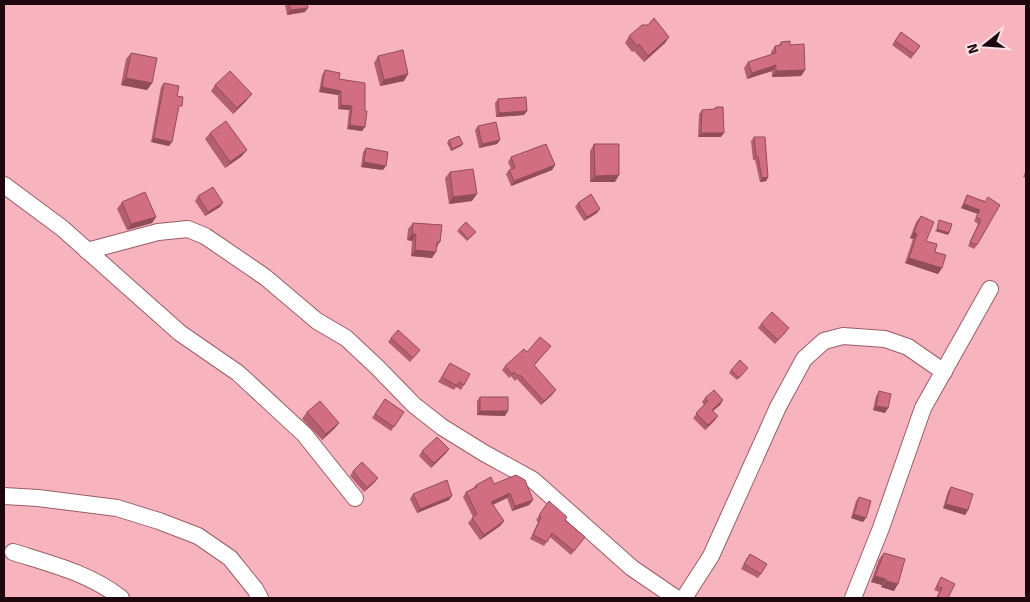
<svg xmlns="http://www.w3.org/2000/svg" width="1030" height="602" font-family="Signika,sans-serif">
<rect width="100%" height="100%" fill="#f8b4be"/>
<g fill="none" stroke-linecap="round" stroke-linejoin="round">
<defs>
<path id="minor" d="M4 185 62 228 180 333 238 373 304 434 355 498
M87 251 158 232 188 229 205 236 265 277 317 321 346 338 377 367 414 405 442 427 484 453 533 480 632 568 676 598
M4 496 38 498 117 508 159 521 198 536 230 558 255 589 260 598
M13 552C51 564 89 573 121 598
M684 598 711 556 778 407 804 359 824 341 843 336 885 339 908 347 944 372
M853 598 881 528 923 408 990 289"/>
</defs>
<!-- minor casing -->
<use href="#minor" stroke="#995e67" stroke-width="18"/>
<!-- minor -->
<use href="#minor" stroke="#fff" stroke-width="16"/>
</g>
<!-- wall -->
<path fill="#b45f6f" d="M285 4H307L305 12 287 15Z
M901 32 920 46 911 59 892 45Z
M629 36 669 37 665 43 644 62 634 51 632 52 625 43Z
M781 42 790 45 805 70 801 76 772 77V71L747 79 744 68 748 62 771 55V52L775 46 779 45Z
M131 53 152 83 147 90 121 85 126 59Z
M378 56 408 74 404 81 380 86 374 63Z
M325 70 339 79 365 127 362 131 347 129 349 110 338 109V95L319 92 322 75Z
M164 83 177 96 178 110 169 146 151 142 161 87Z
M215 85 247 100 233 114 211 91Z
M498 99 527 111 524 115 496 117 495 103Z
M716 107 721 137H698L699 114 702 110 714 109Z
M478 126 500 140 497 144 479 148 475 130Z
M210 133 242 156 225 168 205 139Z
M754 137 768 177 766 181 760 182 755 160H753L751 141Z
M449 140 461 146 451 151 447 143Z
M594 144 615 182H590V151Z
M366 148 383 170 361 167 363 152Z
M511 157 555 165 552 170 511 186 506 174 509 170 511 169 508 162Z
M1026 170V178L1023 177Z
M450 172 472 201 449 204 445 178Z
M967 195 985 201 977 245 974 249 968 246 978 224 974 221 978 214 961 208 965 199Z
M198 196 220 207 205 216 195 201Z
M122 202 156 217 152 223 127 230 117 209Z
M578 203 597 213 584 221 575 207Z
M921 216 926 241 935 252 942 268 938 274 905 263 913 239 910 238 916 222Z
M413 223 440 242 437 247 432 258 411 256 412 241 407 240 408 229Z
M459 229 476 232 467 241 457 231Z
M761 324 786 332 775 344 758 328Z
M391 338 420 350 410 362 388 342Z
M551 346 534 366 553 394 541 405 517 379 515 381 511 376 509 378 502 370 505 366 527 352Z
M450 363 464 385 461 390 456 387 454 390 438 382Z
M731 370H746L737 380 729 373Z
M879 391 888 408 885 413 873 410 876 396Z
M480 397 505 416 477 415V401Z
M705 398 723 400 720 405 713 411 718 416 715 420 705 430 693 418 704 405 702 402Z
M385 399 404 412 391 431 372 418Z
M307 412 339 423 334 429 322 440 302 419Z
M449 449 446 453 431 468 419 456 422 451Z
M353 471 375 482 364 492 350 476Z
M494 484 533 500 529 505 512 511 507 498 493 505 504 521 500 526 480 540 468 523 473 517 463 497 466 492 473 488 476 485Z
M951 487 968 510 965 515 943 508 948 491Z
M413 494 449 500 417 513 410 499Z
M859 497 863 522 851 518 856 501Z
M549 501 565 520 585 537 571 555 550 537 544 546 530 539 538 522 536 520Z
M884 553 894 591 881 587 882 585 871 582 879 559Z
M747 558 761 574 758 578 741 569Z
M941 577 948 598H936L939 592 934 590Z"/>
<!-- shaded-wall -->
<path fill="#924d5a" d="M308 8 305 12 287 15 290 10Z
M669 37 665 43 644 62 648 56Z
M776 65 772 71 747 79 752 73Z
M805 70 801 76 772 77 776 71Z
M408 74 404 81 380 86 384 80Z
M126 78 152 83 147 90 121 85Z
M322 87 341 91 338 95 319 92Z
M252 94 247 100 233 114 237 108Z
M341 105 352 106 349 110 338 109Z
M527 111 524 115 496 117 499 113Z
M350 125 365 127 362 131 347 129Z
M701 133H724L721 137H698Z
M154 138 172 142 169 146 151 142Z
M500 140 497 144 479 148 482 144Z
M463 144 461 146 451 151 452 149Z
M247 150 242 156 225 168 230 162Z
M364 162 386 166 383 170 361 167Z
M555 165 552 170 511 186 514 181Z
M619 175 615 182H590L595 176Z
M768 177 766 181 760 182 762 178Z
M477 194 472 201 449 204 453 197Z
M223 203 220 207 205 216 208 212Z
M964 204 980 210 978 214 961 208Z
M600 209 597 213 584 221 587 217Z
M156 217 152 223 127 230 131 224Z
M937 229 949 233 948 235 935 231Z
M914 232 917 234 913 239 910 238Z
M412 234H416L412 241 407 240Z
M415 250 436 252 432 258 411 256Z
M909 258 942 268 938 274 905 263Z
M556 390 553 394 541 405 544 401Z
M723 400 720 405 709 414 712 410Z
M876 406 888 408 885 413 873 410Z
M480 411H508L505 416 477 415Z
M718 416 715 420 705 430 708 425Z
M339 423 334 429 322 440 326 434Z
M449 449 446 453 431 468 434 463Z
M378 478 375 482 364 492 367 488Z
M510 493 507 498 487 507 491 502Z
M452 496 449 500 417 513 420 509Z
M533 500 529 505 512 511 515 506Z
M946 504 968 510 965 515 943 508Z
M854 514 866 518 863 522 851 518Z
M504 521 500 526 480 540 484 535Z
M875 576 886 579 882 585 871 582Z
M886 581 898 584 894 591 881 587Z"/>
<!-- building -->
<path fill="#d16e81" stroke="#924d5a" d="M289 4H307L308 8 290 10Z
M654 18 669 37 648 56 639 44 637 46 629 36 642 25H648Z
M901 32 920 46 914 54 895 41Z
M790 41V45L804 44 805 70 776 71V65L752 73 748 62 776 53 775 46 781 45V42Z
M403 50 408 74 384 80 378 56Z
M131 53 157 58 152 83 126 78Z
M325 70 340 73 339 79 365 83V111H367L365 127 350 125 352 106 341 105V91L322 87Z
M230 71 252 94 237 108 215 85Z
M164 83 179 86 177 96 183 97 182 106H179L172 142 154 138Z
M526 97 527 111 499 113 498 99Z
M716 107H723L724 133H701L702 110 715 109Z
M226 121 247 150 230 162 210 133Z
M496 122 500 140 482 144 478 126Z
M459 136 463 144 452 149 449 140Z
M754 137H765L768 177 762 178 758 157H756Z
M546 144 555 165 514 181 509 170 515 168 511 157Z
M594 144H619V175L595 176Z
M366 148 388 152 386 166 364 162Z
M473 169 477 194 453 197 450 172Z
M213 187 223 203 208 212 198 196Z
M145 192 156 217 131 224 122 202Z
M591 194 600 209 587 217 578 203Z
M967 195 985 202 988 197 1000 205 977 245 970 242 981 220 976 217 980 210 964 204Z
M921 216 934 222 926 241 937 244 935 252 946 255 942 268 909 258 917 234 914 232Z
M939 220 952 224 949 233 937 229Z
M466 222 476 232 468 239 459 229Z
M413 223 442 225 440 242H437L436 252 415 250 416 234H412Z
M772 312 789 328 778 340 761 324Z
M398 330 420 350 413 358 391 338Z
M540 337 551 346 534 365 556 390 544 401 520 375 518 376 514 372 512 374 505 366 524 349 527 352Z
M740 360 748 368 739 378 731 370Z
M450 363 470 374 464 385 459 382 457 386 442 377Z
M714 390 723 400 712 410 718 416 708 425 696 413 708 401 705 398Z
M879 391 891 394 888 408 876 406Z
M480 397H508V411H480Z
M385 399 404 412 394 427 375 414Z
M320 401 339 423 326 434 307 412Z
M437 437 449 449 434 463 422 451Z
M362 462 378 478 367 488 353 471Z
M516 475 525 480 533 500 515 506 510 493 491 502 504 521 484 535 472 518 477 514 466 492 477 487 476 485 491 477 494 484Z
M447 480 452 496 420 509 413 494Z
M951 487 973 494 968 510 946 504Z
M859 497 871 501 866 518 854 514Z
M549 501 567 517 565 520 585 537 574 551 552 533 547 542 533 535 541 517 539 515Z
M884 553 905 559 898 584 886 581V579L875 576Z
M750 554 767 564 761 574 744 564Z
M941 577 955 584 948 598H937L942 588 937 586Z"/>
<!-- border -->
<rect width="1030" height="602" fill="none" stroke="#1e070c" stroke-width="10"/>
<!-- north arrow -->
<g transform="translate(985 45) rotate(253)" stroke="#fee2e5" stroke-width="4" paint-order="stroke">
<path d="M0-4L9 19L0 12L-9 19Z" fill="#1e070c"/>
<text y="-8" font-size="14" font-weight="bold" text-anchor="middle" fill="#1e070c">N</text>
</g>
</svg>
